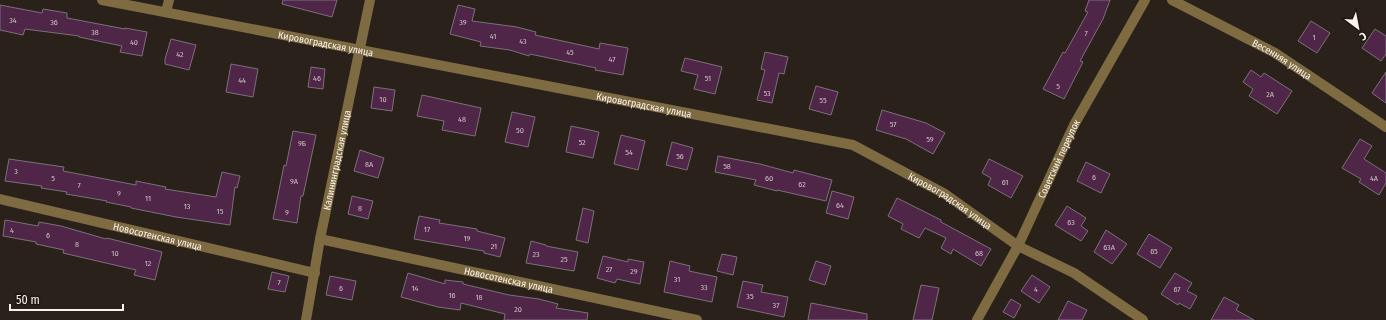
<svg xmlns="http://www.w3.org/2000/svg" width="1386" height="320" font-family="'Fira Sans Condensed',sans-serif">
<rect width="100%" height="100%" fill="#2a211b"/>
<!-- building -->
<path fill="#4f2548" stroke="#7b7179" d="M283 0H337L332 17 282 4Z
M1089 0H1110L1103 19 1080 61 1083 62 1064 99 1043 89 1063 52 1065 53 1088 12 1085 11Z
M0 5 42 13 43 9 67 13V18L125 29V28L147 32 142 56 120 52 122 46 79 37V36L25 29 23 35 0 30Z
M458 5 475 9 472 21 517 27 536 32 535 35 599 49 600 43 628 48 623 75 595 70 596 68 530 54 529 56 510 50 480 46 481 42 450 34Z
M1311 21 1330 33 1317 53 1298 41Z
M1375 29 1386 36V54L1381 61 1362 48Z
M171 39 196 45 189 70 165 64V59Z
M765 52 788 57 784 74 779 73 772 103 757 100 765 70 761 69Z
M685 58 722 67 715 94 694 89 698 75 681 71Z
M231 64 258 69 253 97 226 92Z
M311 67 325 69 323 89 308 87Z
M1251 70 1261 77 1264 73 1292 91 1277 114 1249 96 1253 89 1243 82Z
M1386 72V103L1372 93Z
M816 86 838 92 831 115 809 109Z
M374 87 395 90 392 111 371 108Z
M422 95 481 108 475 136 442 130 444 121 417 116Z
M882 110 926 123 945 133 933 154 906 139 876 130Z
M512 112 535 117 528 147 505 142Z
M571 126 599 132 593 158 566 152Z
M293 131 316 135 303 196H301L297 223 273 219 278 195 284 165 286 166Z
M621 135 645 141 638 170 614 164Z
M1360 139 1372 146 1364 159 1386 173V183L1379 195 1359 182 1361 179 1342 168Z
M672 142 693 148 687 170 666 165Z
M360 150 384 158 378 178 354 171Z
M718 156 760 164 793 173 794 170 832 180 826 201 777 190V191L754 185 756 180 715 172Z
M9 159 64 167 63 171 136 185V181L166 187 165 189 216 197 222 172 240 176 237 188 235 187 230 225 176 217 131 208V207L106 202 107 201 66 194 67 192 41 188 42 186 5 181Z
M989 159 1023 176 1011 198 988 185 991 178 982 173Z
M1086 162 1110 174 1101 193 1077 181Z
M832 191 854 197 848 219 826 213Z
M352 196 373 201 368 219 348 214Z
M897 198 941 220V222L991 249 981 266 953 249 951 254 941 248 946 238 925 228 919 238 901 229 903 224 888 216Z
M1067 206 1086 218 1081 226 1088 231 1081 241 1055 225Z
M583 208 594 211 588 243 576 240Z
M419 216 440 220 439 223 477 229V231L505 238 500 257 484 253V251L414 239Z
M5 220 38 226 39 222 61 226 106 239 107 238 162 252 155 280 134 275 136 270 63 253 64 250 36 244V242L3 236Z
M1106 230 1127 244 1112 264 1094 252Z
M1149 234 1172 248 1160 268 1137 254Z
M531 241 546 245V246L578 252 574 271 526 263Z
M722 254 737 257 733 275 717 271Z
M603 256 628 262V259L644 262 640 284 617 279 615 283 597 278Z
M670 261 690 266 689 271 717 277 712 302 664 292Z
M816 261 831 266 825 285 809 280Z
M272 272 289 276 285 292 268 289Z
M408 273 445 284V280L463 282V284L509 295 539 299 558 304 556 308 588 313 587 320H504L505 314 461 303 460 310 438 307 401 297Z
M1175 273 1192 283 1187 291 1197 296 1190 309 1179 303 1178 305 1161 294Z
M1032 275 1050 287 1039 303 1021 291Z
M330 276 356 281 352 300 326 295Z
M743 281 763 285 761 292 788 297 784 317 737 307Z
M921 285 939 288 932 320H913Z
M1224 297 1239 305 1236 310 1254 320H1211Z
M1011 299 1021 305 1014 318 1003 312Z
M1068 301 1087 310 1082 320H1058Z
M811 303 867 314V320H808Z"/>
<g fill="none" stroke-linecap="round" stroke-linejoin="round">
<!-- street -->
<g stroke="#7e6b41" stroke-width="10">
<path id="s1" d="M102 0 853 145 945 194 1018 246 1074 273 1143 320"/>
<path id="s2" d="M1172 0 1275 53 1386 127"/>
<path d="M166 12 169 0"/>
<path id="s3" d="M0 199 315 273"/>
<path id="s4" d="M320 239 697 320"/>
<path id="s5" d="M306 320 320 239 370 0"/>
<path id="s6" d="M977 320 1018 246 1074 125 1145 0"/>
</g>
</g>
<g text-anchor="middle" stroke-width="4" stroke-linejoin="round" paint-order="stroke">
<!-- number labels -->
<g font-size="8" fill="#cec0c5">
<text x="13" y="23">34</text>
<text x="54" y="25">36</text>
<text x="463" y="25">39</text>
<text x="95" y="35">38</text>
<text x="1086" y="36">7</text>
<text x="493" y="39">41</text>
<text x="1314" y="40">1</text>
<text x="523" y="44">43</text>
<text x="134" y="45">40</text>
<text x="570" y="55">45</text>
<text x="180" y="57">42</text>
<text x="612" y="62">47</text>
<text x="317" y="81">46</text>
<text x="708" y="81">51</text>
<text x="242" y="83">44</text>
<text x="1058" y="89">5</text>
<text x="767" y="96">53</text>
<text x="1270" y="97">2А</text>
<text x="383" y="102">10</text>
<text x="823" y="103">55</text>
<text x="462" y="122">48</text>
<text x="893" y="127">57</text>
<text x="520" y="133">50</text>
<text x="930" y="142">59</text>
<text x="582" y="145">52</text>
<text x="302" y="146">9Б</text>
<text x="629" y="155">54</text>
<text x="680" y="159">56</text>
<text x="369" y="167">8А</text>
<text x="727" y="169">58</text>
<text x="16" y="174">3</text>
<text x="1094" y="180">6</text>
<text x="53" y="181">5</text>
<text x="769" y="181">60</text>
<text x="1374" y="181">4А</text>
<text x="294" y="184">9А</text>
<text x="1005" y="185">61</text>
<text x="802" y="187">62</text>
<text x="79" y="188">7</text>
<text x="119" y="196">9</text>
<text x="148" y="201">11</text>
<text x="840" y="208">64</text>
<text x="187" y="209">13</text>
<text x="360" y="211">8</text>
<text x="220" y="214">15</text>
<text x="287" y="215">9</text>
<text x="1071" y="225">63</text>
<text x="427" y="232">17</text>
<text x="12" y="233">4</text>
<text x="48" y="238">6</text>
<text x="467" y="241">19</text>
<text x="77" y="247">8</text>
<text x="494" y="249">21</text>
<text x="1109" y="250">63А</text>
<text x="1154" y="254">65</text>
<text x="115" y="256">10</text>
<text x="979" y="256">68</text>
<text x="536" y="257">23</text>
<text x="564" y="262">25</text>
<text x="148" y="266">12</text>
<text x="609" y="272">27</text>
<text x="634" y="274">29</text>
<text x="677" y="282">31</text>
<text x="279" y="285">7</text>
<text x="704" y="290">33</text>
<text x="341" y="291">6</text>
<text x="415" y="291">14</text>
<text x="1036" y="292">4</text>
<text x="1177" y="292">67</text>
<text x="452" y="298">16</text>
<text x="750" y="299">35</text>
<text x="479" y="300">18</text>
<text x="776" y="308">37</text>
<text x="518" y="312">20</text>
</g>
<!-- street labels -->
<g font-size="10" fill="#f9f3ef" stroke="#201812">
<text dy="4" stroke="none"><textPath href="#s1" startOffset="228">Кировоградская улица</textPath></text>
<text dy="4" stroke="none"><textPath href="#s2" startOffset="125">Весенняя улица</textPath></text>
<text dy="4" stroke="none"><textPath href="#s1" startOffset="552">Кировоградская улица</textPath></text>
<text dy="4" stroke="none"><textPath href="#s6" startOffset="181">Советский переулок</textPath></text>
<text dy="4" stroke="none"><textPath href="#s5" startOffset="163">Калининградская улица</textPath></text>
<text dy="4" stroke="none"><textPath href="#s1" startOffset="877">Кировоградская улица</textPath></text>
<text dy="4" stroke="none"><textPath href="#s3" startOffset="162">Новосотенская улица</textPath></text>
<text dy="4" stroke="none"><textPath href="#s4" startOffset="193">Новосотенская улица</textPath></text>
</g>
</g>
<!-- north arrow -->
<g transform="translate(1358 28) rotate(148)" stroke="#201812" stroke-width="3" paint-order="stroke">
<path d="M0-3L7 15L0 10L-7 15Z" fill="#f9f3ef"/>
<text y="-6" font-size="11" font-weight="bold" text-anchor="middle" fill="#f9f3ef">С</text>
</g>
<!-- scale -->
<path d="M10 304v6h113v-6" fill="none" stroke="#f9f3ef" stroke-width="2"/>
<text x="16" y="304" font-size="12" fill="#f9f3ef" stroke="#201812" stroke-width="3" paint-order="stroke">50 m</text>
</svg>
